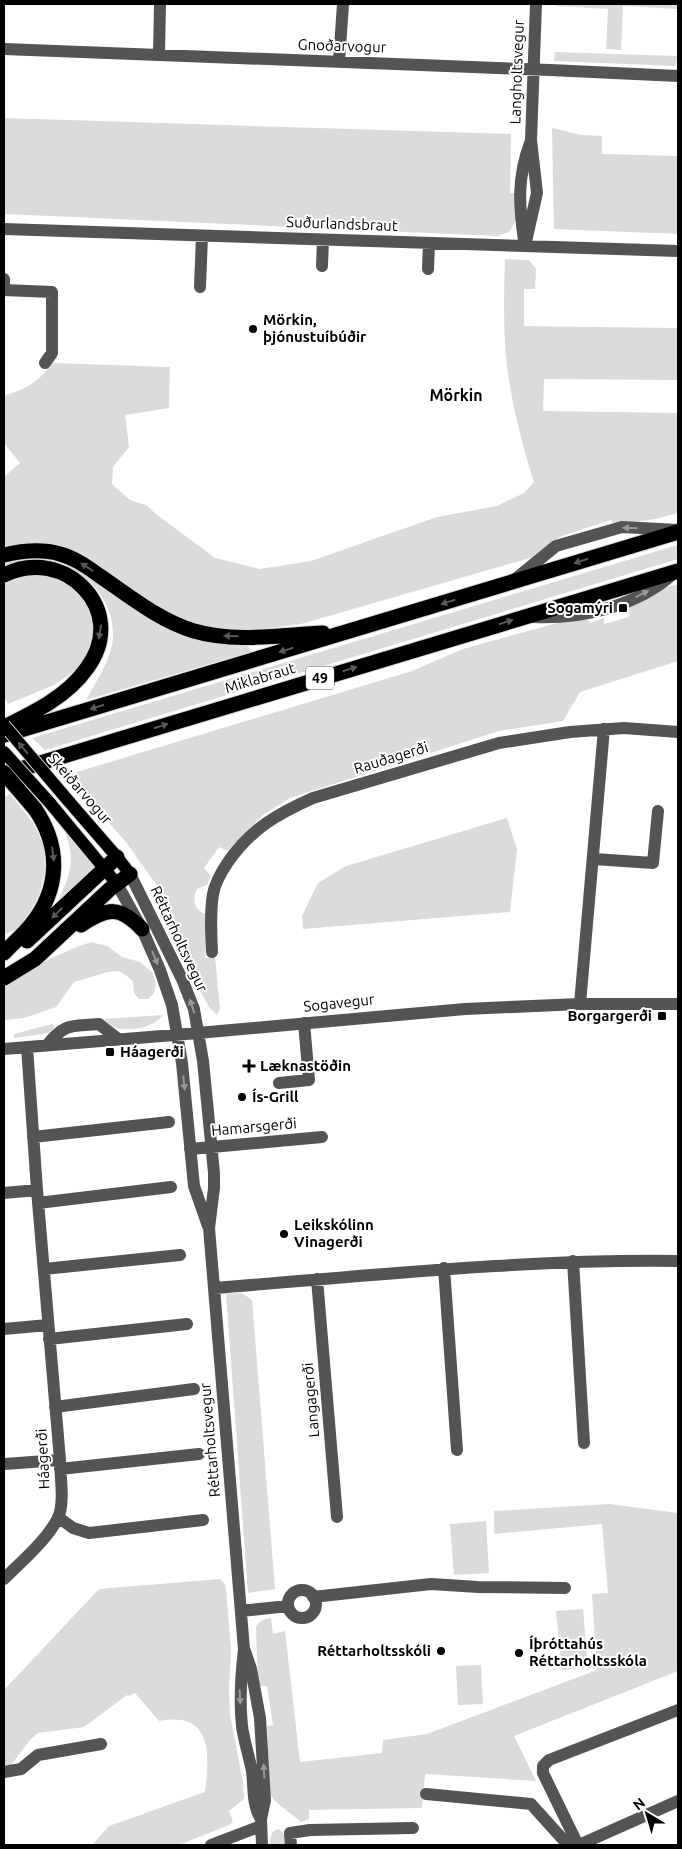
<svg xmlns="http://www.w3.org/2000/svg" width="682" height="1849" font-family="Ubuntu,sans-serif">
<rect width="100%" height="100%" fill="#fff"/>
<!-- green -->
<path fill="#dbdbdb" d="M556 4H677V9L623 6 621 50 606 49 608 9 556 6Z
M555 52 678 56 675 66 554 61Z
M4 118 511 134 510 193H516V220L509 232 498 236 4 214Z
M552 128 582 135 602 136V154L678 156V234L554 229Z
M505 259 529 260 536 269 535 289H524V326L678 328V380L544 379 543 411 678 413V513L655 519 614 525 611 520 561 536 537 556 301 624 234 633 182 620 142 598 93 563 83 554 54 545 11 546 4 548V477L20 463 4 443V396C28 388 37 383 53 363L170 367 169 408 125 415 129 447 113 467 112 484 130 500 146 505 156 514 215 558 260 569 311 561 437 517 497 506 524 493 534 482C522 444 512 406 507 366 503 331 504 294 505 259Z
M678 545V559L45 750 32 738Z
M27 556 52 558 78 566 166 627 247 644 251 652 86 700C95 684 106 667 111 649 120 618 99 579 68 569 59 566 16 570 4 570V563Z
M24 576H47L71 586 86 600 94 613V640L87 657 78 669 54 685 8 704 4 696V584Z
M678 584V661L580 692 563 721 499 731 290 798 263 815 227 851 219 847 204 868 211 876 207 885 197 889C192 899 194 911 206 914L205 958 215 957 220 1009 217 1015 209 1007 196 984 161 891 125 841 67 775 412 671 463 649 557 623 586 617 590 623 604 618V624L629 617V607L667 587Z
M10 794 33 823 44 845 45 871 39 895 23 926 4 935V797Z
M507 818 517 849 510 912 303 929 302 916 318 883 346 866Z
M61 822 100 869 53 911C71 875 78 861 61 822Z
M91 942 107 946 122 957 140 962 152 972 156 983 154 993 148 999H139L134 993 133 981 128 977 119 971 108 972 74 982 56 1007 24 1018 4 1020V984C32 968 60 952 91 942Z
M163 1015C155 1027 131 1032 117 1028 112 1027 108 1022 104 1019Z
M52 1024 55 1027 49 1033 14 1038V1034Z
M242 1293 252 1300 275 1589 248 1593 226 1294Z
M609 1504 678 1513V1671L514 1736 536 1781 425 1774 422 1808 309 1810V1819L301 1822C292 1813 272 1803 270 1792L267 1726 273 1725 267 1686H258L256 1627C260 1620 264 1619 271 1618L273 1634 285 1631 300 1762 382 1753 383 1740 427 1734 597 1670 592 1594 608 1593 602 1524 494 1534V1511Z
M486 1521 489 1573 454 1575 450 1524Z
M220 1579 225 1584 226 1588 231 1650 229 1691 230 1715 243 1782 244 1799 229 1811 233 1822 229 1825 179 1845H92L109 1826 205 1792C210 1753 212 1711 159 1721L135 1693 129 1696 127 1695 84 1727 38 1733 30 1740 11 1765 4 1766V1690L99 1589Z
M583 1609 588 1667 562 1670 556 1611Z
M481 1665 483 1704 458 1705 456 1666Z
M278 1829C285 1832 285 1838 286 1845H270C270 1837 270 1832 278 1829Z"/>
<g fill="none" stroke-linecap="round" stroke-linejoin="round">
<defs>
<path id="major" d="M65 797 117 857 130 874
M50 803 117 884"/>
<path id="highway" d="M4 555C21 551 43 549 60 554 75 558 87 567 100 576 129 596 160 621 194 631 235 643 281 635 323 633
M4 575C64 545 130 610 87 668 68 696 33 713 4 727
M4 735 678 532
M7 773 678 571
M81 925C108 907 120 906 142 929
M27 941 117 857
M4 953C12 944 23 935 31 925 60 889 61 847 35 809
M4 978 35 959 110 889 130 874"/>
</defs>
<!-- major casing -->
<use href="#major" stroke="#dbdbdb" stroke-width="14"/>
<!-- highway casing -->
<use href="#highway" stroke="#dbdbdb" stroke-width="17"/>
<!-- minor -->
<path stroke="#545454" stroke-width="12" d="M4 49 550 70 678 76
M159 55 160 4
M339 62 343 4
M4 229 678 251
M524 241C519 205 517 178 530 143
M525 246 537 193 531 140 536 4
M322 266 323 240
M428 269 429 243
M4 279V290L52 292V353L45 363
M200 287 202 236
M513 581 556 546 622 527 678 530
M534 617C582 619 638 606 674 573
M594 859 653 863 658 811
M130 874 182 979 194 1009 203 1061 214 1173V1188L209 1228 244 1649C241 1675 239 1699 242 1726 244 1741 249 1756 252 1771 254 1787 252 1805 261 1819
M117 884 142 929 160 970 172 1005 182 1063 194 1186 208 1226
M212 952C211 932 210 913 213 894 215 883 222 871 228 862 251 829 277 814 313 798L499 743 570 732 624 728 678 732
M580 1004 604 729
M47 1045C66 1022 71 1027 99 1024L118 1039
M4 1049 198 1033 465 1009 580 1004H678
M279 1083 309 1080 304 1023
M33 1137 169 1122
M190 1149 322 1137
M4 1193 37 1190
M38 1203 171 1187
M573 1261 584 1443
M444 1268 457 1450
M44 1269 180 1255
M317 1279 337 1517
M214 1288C369 1276 523 1259 678 1261
M4 1329 48 1325
M49 1339 187 1324
M55 1407 194 1389
M4 1464 60 1460
M60 1469 199 1454
M58 1517 73 1528 89 1533 203 1520
M4 1579C21 1562 47 1540 58 1518 65 1502 60 1477 60 1460L37 1190 27 1047
M288 1604a14 14 0 1 1 28 0a14 14 0 1 1-28 0Z
M313 1597 431 1584 478 1587 565 1588
M241 1611 288 1606
M245 1651 251 1669 260 1718 265 1800 261 1819 262 1845
M4 1772 21 1769 38 1755 101 1744
M426 1794 531 1804 568 1845
M211 1845 261 1826
M291 1845 290 1833 310 1830 413 1828
M578 1845 543 1773V1766L549 1760 678 1710
M579 1845 678 1801"/>
<!-- major -->
<use href="#major" stroke="#000" stroke-width="12"/>
<!-- highway -->
<use href="#highway" stroke="#000" stroke-width="15"/>
<defs>
<path id="major-bridge" d="M4 725 65 797
M4 752 50 803"/>
<path id="highway-bridge" d="M4 773 35 809"/>
</defs>
<!-- major-bridge casing -->
<use href="#major-bridge" stroke="#dbdbdb" stroke-width="14" stroke-linecap="butt"/>
<!-- highway-bridge casing -->
<use href="#highway-bridge" stroke="#dbdbdb" stroke-width="17" stroke-linecap="butt"/>
<!-- major-bridge -->
<use href="#major-bridge" stroke="#000" stroke-width="12"/>
<!-- highway-bridge -->
<use href="#highway-bridge" stroke="#000" stroke-width="15"/>
</g>
<!-- one-way arrows -->
<defs><path id="oneway-solid" d="M-6-.8H1V-3.2L6.5 0L1 3.2V.8H-6Z" transform="scale(1.25)"/></defs>
<g fill="#989898">
<use href="#oneway-solid" transform="translate(630 528) rotate(-178)"/>
<use href="#oneway-solid" transform="translate(642 594) rotate(-27)"/>
<use href="#oneway-solid" transform="translate(155 958) rotate(67)"/>
<use href="#oneway-solid" transform="translate(192 1006) rotate(-108)"/>
<use href="#oneway-solid" transform="translate(184 1083) rotate(84)"/>
<use href="#oneway-solid" transform="translate(240 1697) rotate(87)"/>
<use href="#oneway-solid" transform="translate(264 1771) rotate(-93)"/>
</g>
<g fill="#595959">
<use href="#oneway-solid" transform="translate(581 561) rotate(163)"/>
<use href="#oneway-solid" transform="translate(87 567) rotate(-146)"/>
<use href="#oneway-solid" transform="translate(448 602) rotate(163)"/>
<use href="#oneway-solid" transform="translate(506 622) rotate(-17)"/>
<use href="#oneway-solid" transform="translate(100 632) rotate(99)"/>
<use href="#oneway-solid" transform="translate(231 636) rotate(-179)"/>
<use href="#oneway-solid" transform="translate(286 650) rotate(163)"/>
<use href="#oneway-solid" transform="translate(350 669) rotate(-17)"/>
<use href="#oneway-solid" transform="translate(97 707) rotate(163)"/>
<use href="#oneway-solid" transform="translate(161 726) rotate(-17)"/>
<use href="#oneway-solid" transform="translate(23 748) rotate(-130)"/>
<use href="#oneway-solid" transform="translate(53 854) rotate(83)"/>
<use href="#oneway-solid" transform="translate(57 913) rotate(136)"/>
</g>
<!-- markers -->
<g fill="#000" stroke="#fff" stroke-width="2">
<circle cx="253" cy="329" r="5"/>
<rect x="618" y="603" width="10" height="10" rx="2.5"/>
<rect x="657" y="1011" width="10" height="10" rx="2.5"/>
<rect x="105" y="1047" width="10" height="10" rx="2.5"/>
<path d="M246.5 1058.5h5v5h5v5h-5v5h-5v-5h-5v-5h5z"/>
<circle cx="242" cy="1097" r="5"/>
<circle cx="284" cy="1234" r="5"/>
<circle cx="441" cy="1651" r="5"/>
<circle cx="519" cy="1653" r="5"/>
</g>
<g text-anchor="middle" stroke-width="4" stroke-linejoin="round" paint-order="stroke">
<!-- shield labels -->
<rect fill="#fff" stroke="#4c4c4c" stroke-width="1" x="306" y="666.5" width="28" height="23" rx="4"/>
<g font-size="14" font-weight="bold" fill="#000">
<text x="320" y="683">49</text>
</g>
<!-- street labels -->
<g font-size="15" fill="#000" stroke="#fff">
<text transform="translate(342 46) rotate(2)" y="5">Gnoðarvogur</text>
<text transform="translate(517 72) rotate(-88)" y="5">Langholtsvegur</text>
<text transform="translate(342 224) rotate(2)" y="5">Suðurlandsbraut</text>
<text transform="translate(260 678) rotate(-17)" y="5">Miklabraut</text>
<text transform="translate(391 758) rotate(-17)" y="5">Rauðagerði</text>
<text transform="translate(80 789) rotate(49)" y="5">Skeiðarvogur</text>
<text transform="translate(179 939) rotate(65)" y="5">Réttarholtsvegur</text>
<text transform="translate(339 1003) rotate(-6)" y="5">Sogavegur</text>
<text transform="translate(254 1127) rotate(-5)" y="5">Hamarsgerði</text>
<text transform="translate(311 1400) rotate(-95)" y="5">Langagerði</text>
<text transform="translate(210 1440) rotate(-95)" y="5">Réttarholtsvegur</text>
<text transform="translate(43 1459) rotate(-93)" y="5">Háagerði</text>
</g>
<!-- poi labels -->
<g font-size="15" font-weight="bold" fill="#000" stroke="#fff" text-anchor="start">
<text x="263" y="325">Mörkin,<tspan x="263" dy="17">þjónustuíbúðir</tspan></text>
<text x="613" y="613" text-anchor="end">Sogamýri</text>
<text x="652" y="1021" text-anchor="end">Borgargerði</text>
<text x="120" y="1057">Háagerði</text>
<text x="260" y="1071">Læknastöðin</text>
<text x="252" y="1102">Ís-Grill</text>
<text x="294" y="1230">Leikskólinn<tspan x="294" dy="17">Vinagerði</tspan></text>
<text x="529" y="1649">Íþróttahús<tspan x="529" dy="17">Réttarholtsskóla</tspan></text>
<text x="431" y="1656" text-anchor="end">Réttarholtsskóli</text>
</g>
<!-- neighbourhood labels -->
<g font-size="16" font-weight="bold" fill="#000" stroke="#fff">
<text x="456" y="401">Mörkin</text>
</g>
</g>
<!-- border -->
<rect width="682" height="1849" fill="none" stroke="#000000" stroke-width="10"/>
<!-- north arrow -->
<g transform="translate(647 1814) rotate(322)" stroke="#ffffff" stroke-width="4" paint-order="stroke">
<path d="M0-4L9 19L0 12L-9 19Z" fill="#000000"/>
<text y="-8" font-size="14" font-weight="bold" text-anchor="middle" fill="#000000">N</text>
</g>
</svg>
